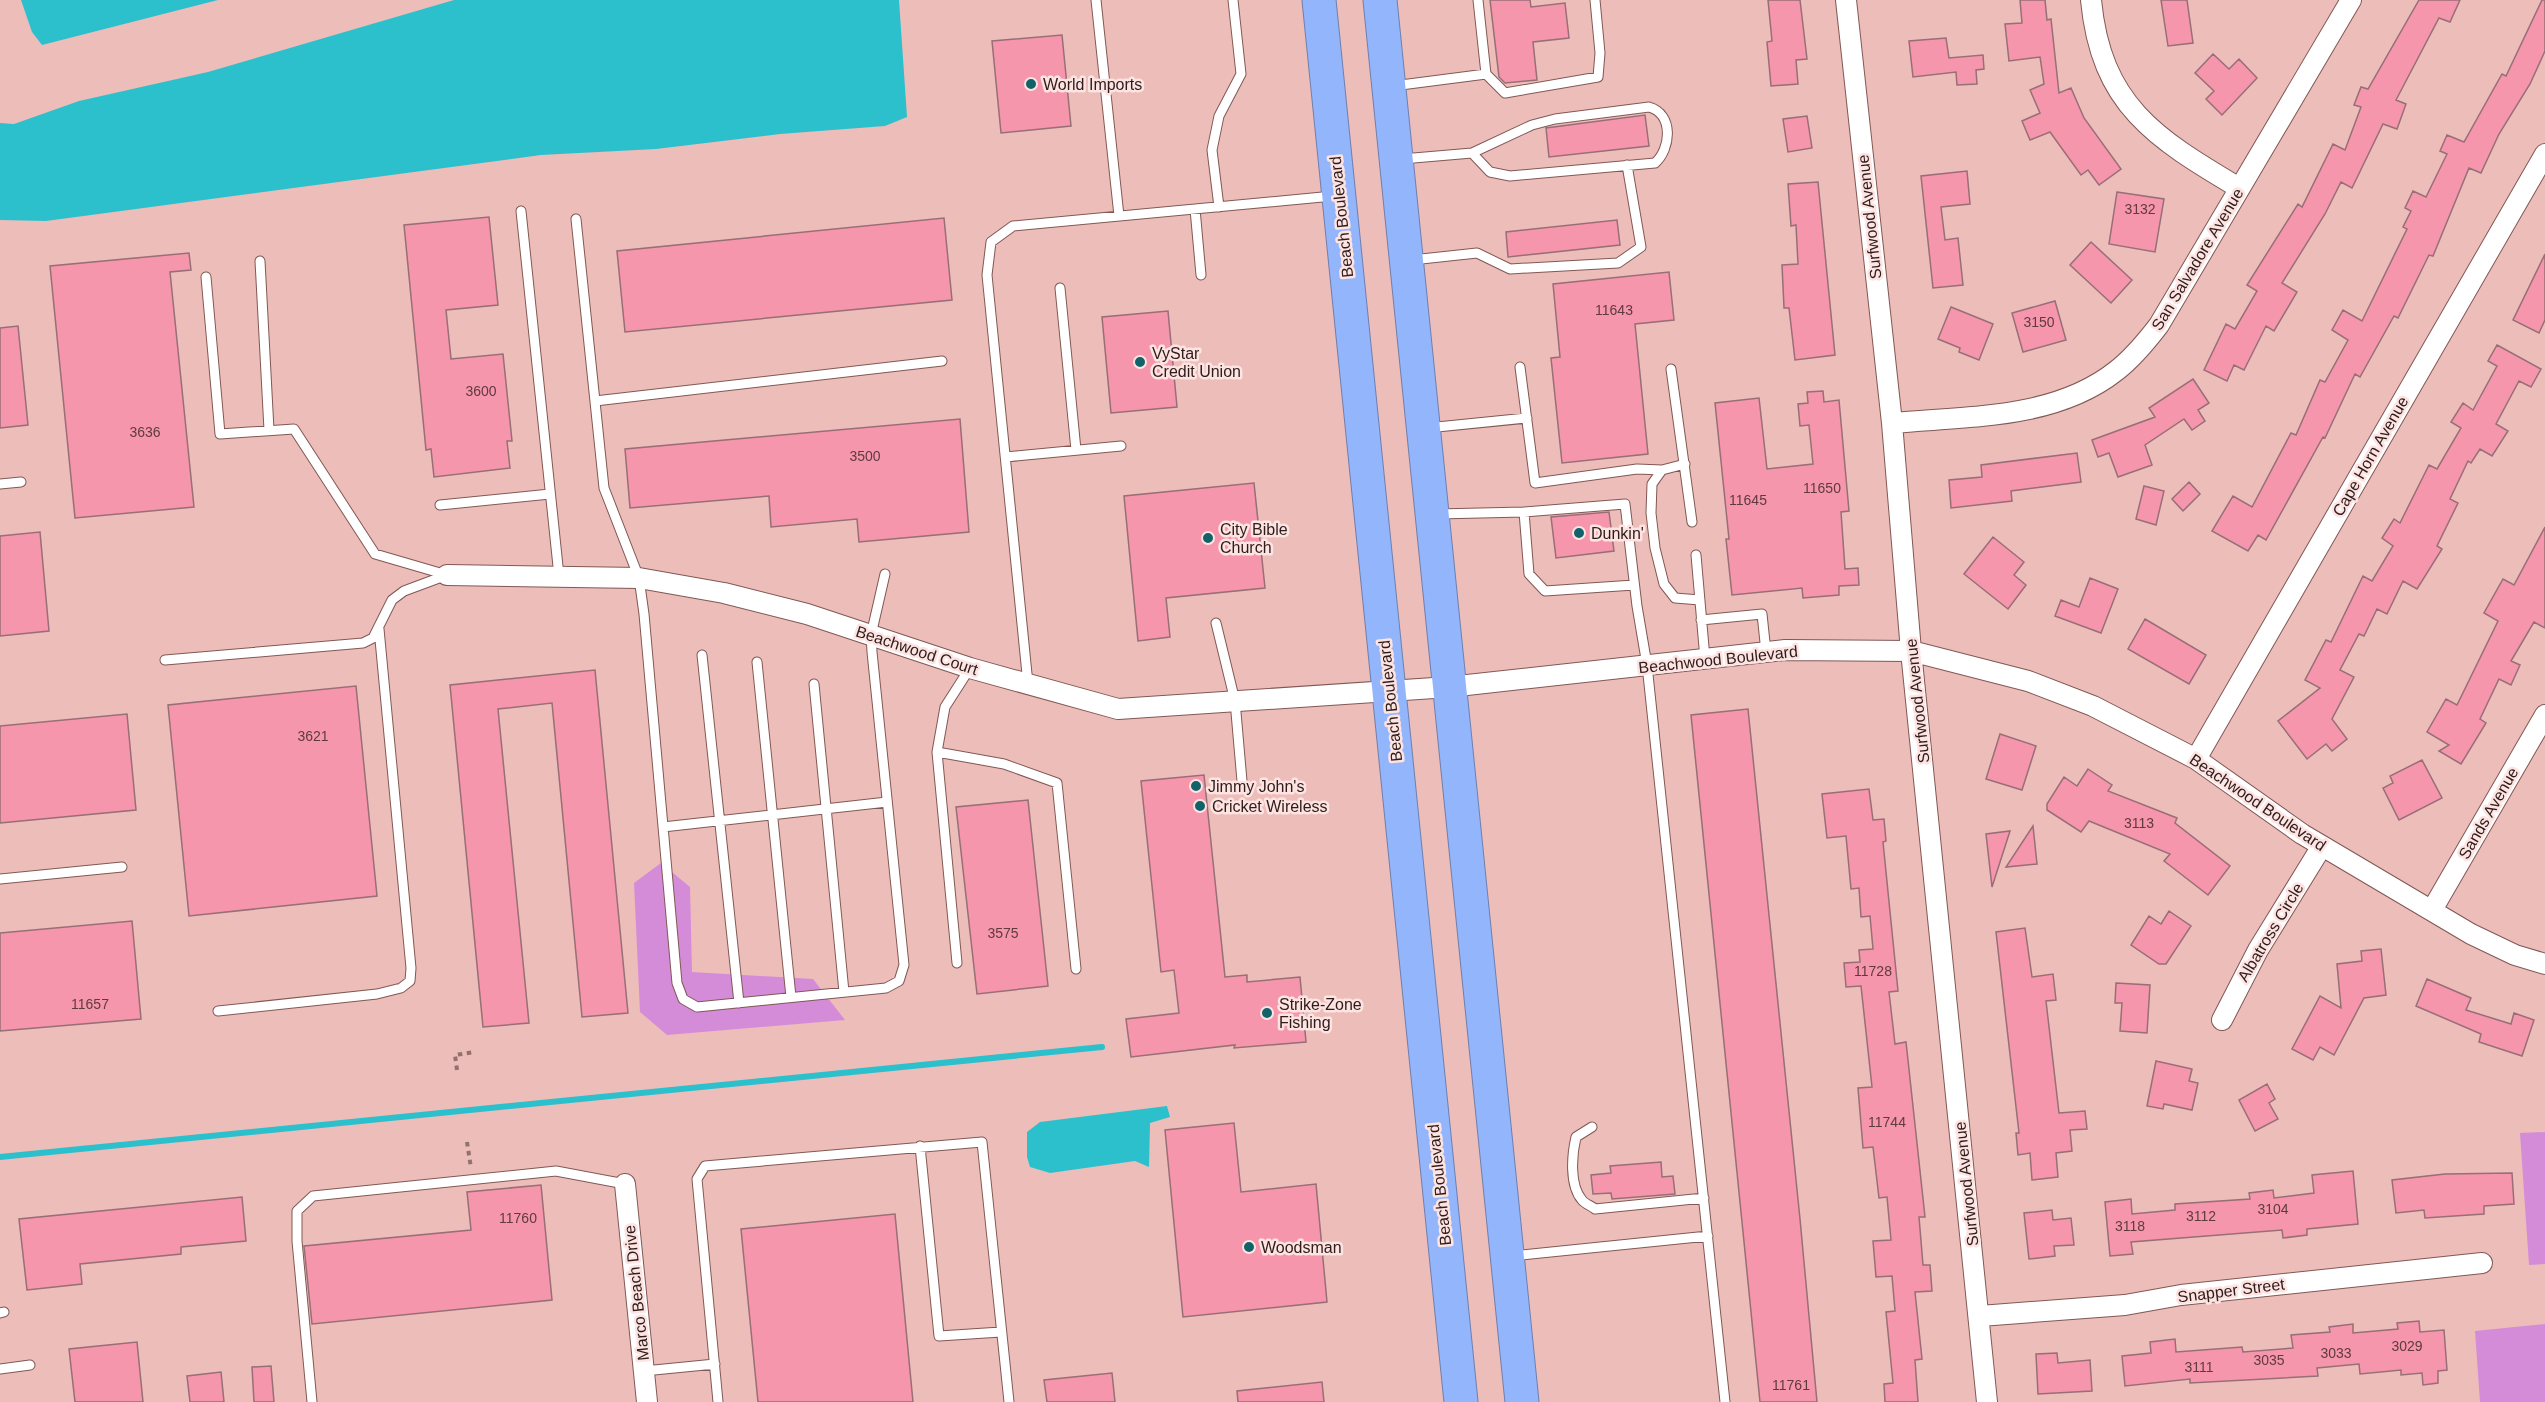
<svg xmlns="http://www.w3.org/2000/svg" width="2545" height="1402" font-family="Arial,sans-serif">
<rect width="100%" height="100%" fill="#edbdb9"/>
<!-- green -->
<path fill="#d48cd9" d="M661 863 690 887 692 972 813 979 845 1020 667 1035 640 1012 634 883Z
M2545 1132V1264L2529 1265 2520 1133Z
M2545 1324V1402H2480L2475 1331Z"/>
<!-- water -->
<path fill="#2cc0cd" d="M21 0H218L42 45 32 32Z
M454 0H899L907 117 885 126 780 134 656 149 541 155 46 221 0 220V123L14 124 79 101 208 72Z
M1167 1106 1170 1117 1150 1123 1149 1167 1135 1161 1050 1173 1030 1167 1027 1157V1132L1040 1122Z"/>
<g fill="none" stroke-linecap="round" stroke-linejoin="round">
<!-- stream -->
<path stroke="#2cc0cd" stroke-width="6" d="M0 1157 1102 1047"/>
</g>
<!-- building -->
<path fill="#f696ad" stroke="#986e77" stroke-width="1.5" d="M1490 0H1530L1531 7 1565 3 1569 38 1533 42 1537 80 1505 83 1499 77Z
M1768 0H1800L1807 59 1796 60 1798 84 1771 86 1767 42 1772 41Z
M2020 0H2045L2047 20 2051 19 2059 93 2071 88 2084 118 2121 169 2099 185 2088 170 2081 175 2050 132 2030 140 2022 121 2040 113 2030 90 2044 84 2040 57 2009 61 2005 24 2022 23Z
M2161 0H2187L2193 43 2168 46Z
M2419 0H2460L2450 22 2439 18 2396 100 2406 104 2397 129 2383 124 2352 188 2341 182 2325 214 2282 283 2297 292 2274 331 2266 326 2244 370 2234 365 2227 381 2204 370 2226 324 2235 329 2257 291 2247 285 2298 204 2302 207 2333 144 2345 150 2361 107 2354 105 2361 87 2368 89Z
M2542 0H2545V51L2530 84 2499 134 2481 173 2469 168 2433 256 2429 255 2398 318 2394 316 2360 377 2355 374 2325 438 2323 437 2266 540 2258 535 2248 551 2212 531 2233 496 2252 507 2291 433 2296 435 2320 380 2325 382 2348 340 2332 330 2343 310 2362 321 2407 229 2403 227 2411 211 2405 208 2413 191 2426 197 2447 154 2440 151 2447 135 2464 142 2502 74 2506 76Z
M1062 35 1071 126 1001 133 992 41Z
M1946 38 1949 58 1983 55 1984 69 1976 70 1977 84 1957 85 1956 72 1913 77 1909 41Z
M2213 54 2229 69 2239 59 2257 78 2222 115 2206 99 2214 91 2195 73Z
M1645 115 1649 146 1549 157 1546 128Z
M1807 116 1812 148 1788 152 1783 119Z
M1967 171 1970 204 1941 207 1945 240 1958 238 1963 285 1933 288 1921 176Z
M1818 182 1835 355 1795 360 1789 308H1784L1782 265 1798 264 1796 225 1791 226 1788 184Z
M2117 192 2164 199 2155 252 2109 244Z
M489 217 498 305 446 310 451 359 503 354 512 441H507L510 468 434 477 431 449 426 450 404 225Z
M944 218 952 300 625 332 617 251Z
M1617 220 1620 245 1508 257 1506 232Z
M2091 242 2132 280 2111 303 2070 265Z
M189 253 191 270 170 272 194 507 75 518 50 266Z
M2545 254V320L2539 333 2513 320Z
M1669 272 1674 320 1635 324 1648 454 1562 463 1551 358 1560 357 1553 284Z
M2055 301 2066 340 2023 352 2012 313Z
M1951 307 1993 324 1979 360 1959 352 1960 348 1938 339Z
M1168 311 1177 407 1111 413 1102 317Z
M18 326 28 425 0 428V328Z
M2497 345 2541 369 2531 387 2519 381 2496 424 2508 431 2492 456 2480 449 2471 463 2468 461 2450 499 2458 503 2437 546 2442 549 2417 589 2403 581 2387 614 2377 609 2364 636 2359 634 2340 670 2354 677 2332 719 2347 739 2332 751 2326 744 2307 759 2278 721 2320 688 2305 680 2326 640 2331 642 2363 576 2372 581 2393 546 2382 538 2394 519 2400 523 2429 465 2437 469 2461 428 2451 422 2463 403 2473 410 2497 366 2488 361Z
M2193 379 2209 403 2198 410 2205 421 2192 430 2184 419 2145 445 2152 465 2118 477 2109 453 2098 457 2092 440 2155 417 2149 408Z
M1823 391 1824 402 1839 400 1849 511 1841 512 1845 569 1858 568 1859 585 1839 586V595L1803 598 1802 588 1732 595 1726 539H1729L1715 403 1759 398 1767 469 1813 464 1809 425 1800 426 1798 404 1808 403 1807 392Z
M960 419 969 532 859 542 857 519 771 527 769 496 630 508 625 449Z
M2077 453 2081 482 2011 491 2012 501 1951 508 1949 480 1982 477 1981 465Z
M2189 482 2200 494 2183 511 2172 499Z
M1254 483 1265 588 1166 598 1170 637 1138 641 1124 496Z
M2144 486 2164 491 2156 525 2136 519Z
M1609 512 1614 551 1556 558 1551 517Z
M2545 527V628L2534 622 2511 661 2520 665 2511 685 2499 679 2480 719 2486 723 2461 764 2439 751 2449 745 2427 732 2446 699 2457 705 2498 621 2484 613 2503 579 2514 585Z
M40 532 49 631 0 636V536Z
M1993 537 2024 562 2014 575 2026 585 2008 609 1964 574Z
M2090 578 2118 589 2101 633 2055 616 2061 600 2079 607Z
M2145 619 2206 655 2189 684 2128 649Z
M595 670 628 1013 582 1017 552 703 498 709 529 1023 483 1027 450 685Z
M356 686 377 896 189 916 168 705Z
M1748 709 1800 1219 1817 1402H1760L1744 1242 1691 715Z
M127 714 136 810 0 823V726Z
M2000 734 2036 746 2022 790 1986 779Z
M2422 760 2442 798 2399 820 2383 788 2393 783 2390 776Z
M2088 769 2112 785 2108 791 2177 818 2175 823 2230 866 2208 895 2164 861 2170 854 2089 821 2081 832 2047 810V804L2064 777 2077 786Z
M1204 775 1225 977 1247 975V982L1300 977 1306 1042 1234 1048 1235 1045 1131 1057 1126 1019 1179 1013 1174 970 1161 972 1141 781Z
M1869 789 1873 820 1884 819 1886 841 1883 842 1898 991 1889 992 1895 1044 1906 1042 1925 1217H1919L1923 1265H1930L1932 1291 1915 1292 1922 1359 1915 1360 1918 1402H1885L1884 1384 1893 1383 1886 1312 1895 1311 1892 1276 1876 1277 1873 1241 1891 1240 1887 1197 1879 1198 1873 1147 1863 1148 1858 1088 1872 1087 1861 986 1846 987 1844 963 1860 962 1859 950 1873 949 1870 916 1861 917 1859 888 1851 889 1846 836 1827 838 1822 794Z
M1028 800 1048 986 977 994 956 807Z
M2033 826 2037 864 2006 867Z
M2010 831 1992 887 1986 834Z
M2169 911 2191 926 2166 964H2159L2131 945 2149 916 2161 924Z
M132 921 141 1019 0 1031V933Z
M2025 928 2032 977 2053 974 2056 1000 2046 1001 2059 1113 2085 1111 2087 1129 2070 1130 2072 1151 2056 1153 2058 1177 2032 1180 2030 1153 2018 1155 2016 1133H2019L1996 932Z
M2381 949 2386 995 2364 998 2334 1055 2320 1047 2313 1060 2292 1049 2320 996 2341 1008 2337 964 2362 961 2361 951Z
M2427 979 2471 998 2466 1010 2511 1024 2514 1013 2534 1020 2522 1056 2479 1042 2481 1034 2416 1006Z
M2116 983 2150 985 2147 1033 2120 1031 2122 1003H2115Z
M2156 1061 2192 1069 2189 1081 2198 1083 2192 1110 2164 1104 2163 1109 2147 1106Z
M2267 1084 2275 1099 2269 1103 2278 1119 2255 1131 2239 1100Z
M1234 1123 1241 1192 1316 1184 1327 1302 1183 1317 1165 1130Z
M1661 1162 1662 1177 1673 1176 1675 1194 1612 1199 1611 1193 1593 1194 1591 1175 1611 1173 1610 1166Z
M2353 1171 2358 1224 2307 1229V1235L2283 1238 2282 1230 2131 1242 2133 1254 2110 1256 2105 1202 2131 1199 2132 1214 2175 1210V1204L2250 1199 2249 1193 2273 1190 2274 1198 2314 1193 2312 1175Z
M2512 1173 2514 1204 2484 1206V1214L2425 1218 2424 1210 2396 1213 2392 1180 2445 1174Z
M541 1185 552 1300 312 1324 304 1246 471 1230 467 1192Z
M242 1197 246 1241 181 1247V1254L80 1264 82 1284 27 1290 19 1219Z
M2052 1210 2053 1220 2071 1218 2074 1245 2054 1246 2055 1256 2029 1259 2024 1213Z
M895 1214 913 1402H758L741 1229Z
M2419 1321 2420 1332 2444 1330 2447 1370 2438 1371V1383L2423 1385 2422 1373 2401 1375V1370L2360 1374 2359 1364 2317 1368 2318 1376 2190 1383V1379L2125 1386 2122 1356 2151 1353 2150 1342 2175 1339 2176 1352 2242 1347 2243 1352 2293 1348 2291 1335 2330 1332 2329 1327 2353 1324V1333L2398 1329 2397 1323Z
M137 1342 143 1402H75L69 1349Z
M2057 1353 2058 1363 2090 1360 2092 1391 2038 1394 2036 1354Z
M271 1366 274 1402H254L252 1367Z
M221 1372 224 1402H190L187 1376Z
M1112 1373 1115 1402H1047L1044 1380Z
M1322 1382 1324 1402H1238L1237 1391Z"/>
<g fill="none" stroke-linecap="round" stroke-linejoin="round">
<defs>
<path id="lane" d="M1096 0 1119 216
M1486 74 1505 93 1598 77 1600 53 1595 0
M1393 86 1486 74 1478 0
M1402 159 1472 153 1532 125 1555 119 1649 107C1674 114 1671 149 1655 163L1510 176 1490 172 1472 153
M1219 207 1212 150 1219 116 1241 74 1233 0
M1195 209 1201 275
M521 211 559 576
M576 219 604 488 639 578 644 614 677 983 683 999 697 1007 886 988 899 981 904 965 872 652 871 635 885 574
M1412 260 1477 253 1510 269 1618 263 1641 247 1627 165
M260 261 269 430
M206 277 220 434 294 429 375 554 447 575
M1060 288 1076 450
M1520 367 1535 483 1637 469 1662 470
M1671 369 1692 522
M595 401 942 361
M1427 428 1527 418
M1006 457 1121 446
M1685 464 1662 470 1652 484 1651 513 1655 548 1664 584 1675 598 1700 600
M0 484 21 482
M440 505 550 494
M1524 512 1529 574 1545 591 1634 585
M1437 514 1524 512 1625 504 1637 606 1647 665 1725 1402
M1696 555 1705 659
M1701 620 1762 614 1766 652
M1216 623 1235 701 1242 781
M702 655 739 1003
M165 660 363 643 373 638 392 600 404 591 447 575
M757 662 791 997
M814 684 844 992
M1028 684 987 275 991 242 1013 226 1333 196
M937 752 1004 764 1057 783 1076 969
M663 827 887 802
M0 879 122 867
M957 963 937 752 945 707 970 668
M218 1011 377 994 401 988 410 981 411 968 379 629
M1592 1127 1576 1137C1572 1154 1569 1185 1582 1200 1585 1204 1592 1206 1595 1209L1704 1198
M920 1146 939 1336 1001 1332
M1512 1256 1708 1236
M0 1313 4 1312
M0 1369 30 1365
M644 1371 715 1364
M312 1402 297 1241V1211L313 1196 556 1171 625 1184
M718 1402 697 1179 705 1166 982 1142 1009 1402"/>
<path id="street" d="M1846 0 1892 423 1911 651 1987 1402
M2091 0C2101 105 2155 138 2239 188
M1892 423C1966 416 2054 420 2116 371 2133 358 2146 342 2159 325L2351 0
M447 575 639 578 724 593 807 614 970 668 1118 709 1449 687 1785 650 1911 651 2028 681 2093 706 2196 759 2302 834 2471 934 2515 955 2545 964
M2196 759 2545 154
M2432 910 2545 715
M2222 1020 2258 950 2322 846
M625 1184 647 1402
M1980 1316 2125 1305 2181 1295 2482 1263"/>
<path id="highway" d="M1319 0 1461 1402
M1380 0 1522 1402"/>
</defs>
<!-- lane casing -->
<use href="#lane" stroke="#815855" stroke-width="11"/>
<!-- street casing -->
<use href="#street" stroke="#815855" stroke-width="22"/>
<!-- highway casing -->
<use href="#highway" stroke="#6f7fac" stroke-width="35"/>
<!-- path -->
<path stroke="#92716e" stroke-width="4" stroke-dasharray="4.5 4.5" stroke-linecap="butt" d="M457 1070 455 1055 475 1052
M467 1142 471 1168"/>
<!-- lane -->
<use href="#lane" stroke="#fff" stroke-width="9"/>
<!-- street -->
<use href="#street" stroke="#fff" stroke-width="20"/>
<!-- highway -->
<use href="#highway" stroke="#93b5fb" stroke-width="33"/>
</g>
<!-- markers -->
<g fill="#126269" stroke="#fde4e2" stroke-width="2">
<circle cx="1031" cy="84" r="6"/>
<circle cx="1140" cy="362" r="6"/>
<circle cx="1579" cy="533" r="6"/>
<circle cx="1208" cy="538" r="6"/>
<circle cx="1196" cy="786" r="6"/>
<circle cx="1200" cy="806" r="6"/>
<circle cx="1267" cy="1013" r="6"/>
<circle cx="1249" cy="1247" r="6"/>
</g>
<g text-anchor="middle" stroke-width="5" stroke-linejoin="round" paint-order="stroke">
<!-- number labels -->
<g font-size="14" fill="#5f3a3f">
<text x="2140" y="214">3132</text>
<text x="1614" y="315">11643</text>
<text x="2039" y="327">3150</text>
<text x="481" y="396">3600</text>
<text x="145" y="437">3636</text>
<text x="865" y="461">3500</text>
<text x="1822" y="493">11650</text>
<text x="1748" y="505">11645</text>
<text x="313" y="741">3621</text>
<text x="2139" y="828">3113</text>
<text x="1003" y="938">3575</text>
<text x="1873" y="976">11728</text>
<text x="90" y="1009">11657</text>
<text x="1887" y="1127">11744</text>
<text x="2273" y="1214">3104</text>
<text x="2201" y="1221">3112</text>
<text x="518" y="1223">11760</text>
<text x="2130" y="1231">3118</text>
<text x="2407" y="1351">3029</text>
<text x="2336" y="1358">3033</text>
<text x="2269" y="1365">3035</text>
<text x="2199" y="1372">3111</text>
<text x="1791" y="1390">11761</text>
</g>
<!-- poi labels -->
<g font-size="16" fill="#2d1c1a" stroke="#fde4e2" text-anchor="start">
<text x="1043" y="90">World Imports</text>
<text x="1152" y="359">VyStar<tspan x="1152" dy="18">Credit Union</tspan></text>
<text x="1220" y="535">City Bible<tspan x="1220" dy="18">Church</tspan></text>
<text x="1591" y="539">Dunkin'</text>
<text x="1208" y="792">Jimmy John's</text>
<text x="1212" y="812">Cricket Wireless</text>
<text x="1279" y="1010">Strike-Zone<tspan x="1279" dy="18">Fishing</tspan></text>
<text x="1261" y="1253">Woodsman</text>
</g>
<!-- street labels -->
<g font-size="16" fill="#2d1c1a" stroke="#fde4e2">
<text transform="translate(1341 217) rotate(-96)" y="6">Beach Boulevard</text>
<text transform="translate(1869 217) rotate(-96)" y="6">Surfwood Avenue</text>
<text transform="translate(2197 259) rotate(-59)" y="6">San Salvadore Avenue</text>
<text transform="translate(2370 456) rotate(-60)" y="6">Cape Horn Avenue</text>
<text transform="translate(917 650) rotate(18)" y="6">Beachwood Court</text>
<text transform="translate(1718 659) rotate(-6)" y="6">Beachwood Boulevard</text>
<text transform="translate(1390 701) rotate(-96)" y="6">Beach Boulevard</text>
<text transform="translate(1917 701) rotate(-96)" y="6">Surfwood Avenue</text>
<text transform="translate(2258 802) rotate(34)" y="6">Beachwood Boulevard</text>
<text transform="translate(2488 813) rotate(-60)" y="6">Sands Avenue</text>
<text transform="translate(2270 932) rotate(-59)" y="6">Albatross Circle</text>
<text transform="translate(1966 1184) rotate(-96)" y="6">Surfwood Avenue</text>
<text transform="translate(1439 1185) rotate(-96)" y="6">Beach Boulevard</text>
<text transform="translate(2231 1290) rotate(-7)" y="6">Snapper Street</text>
<text transform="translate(636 1293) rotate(-96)" y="6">Marco Beach Drive</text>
</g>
</g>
</svg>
